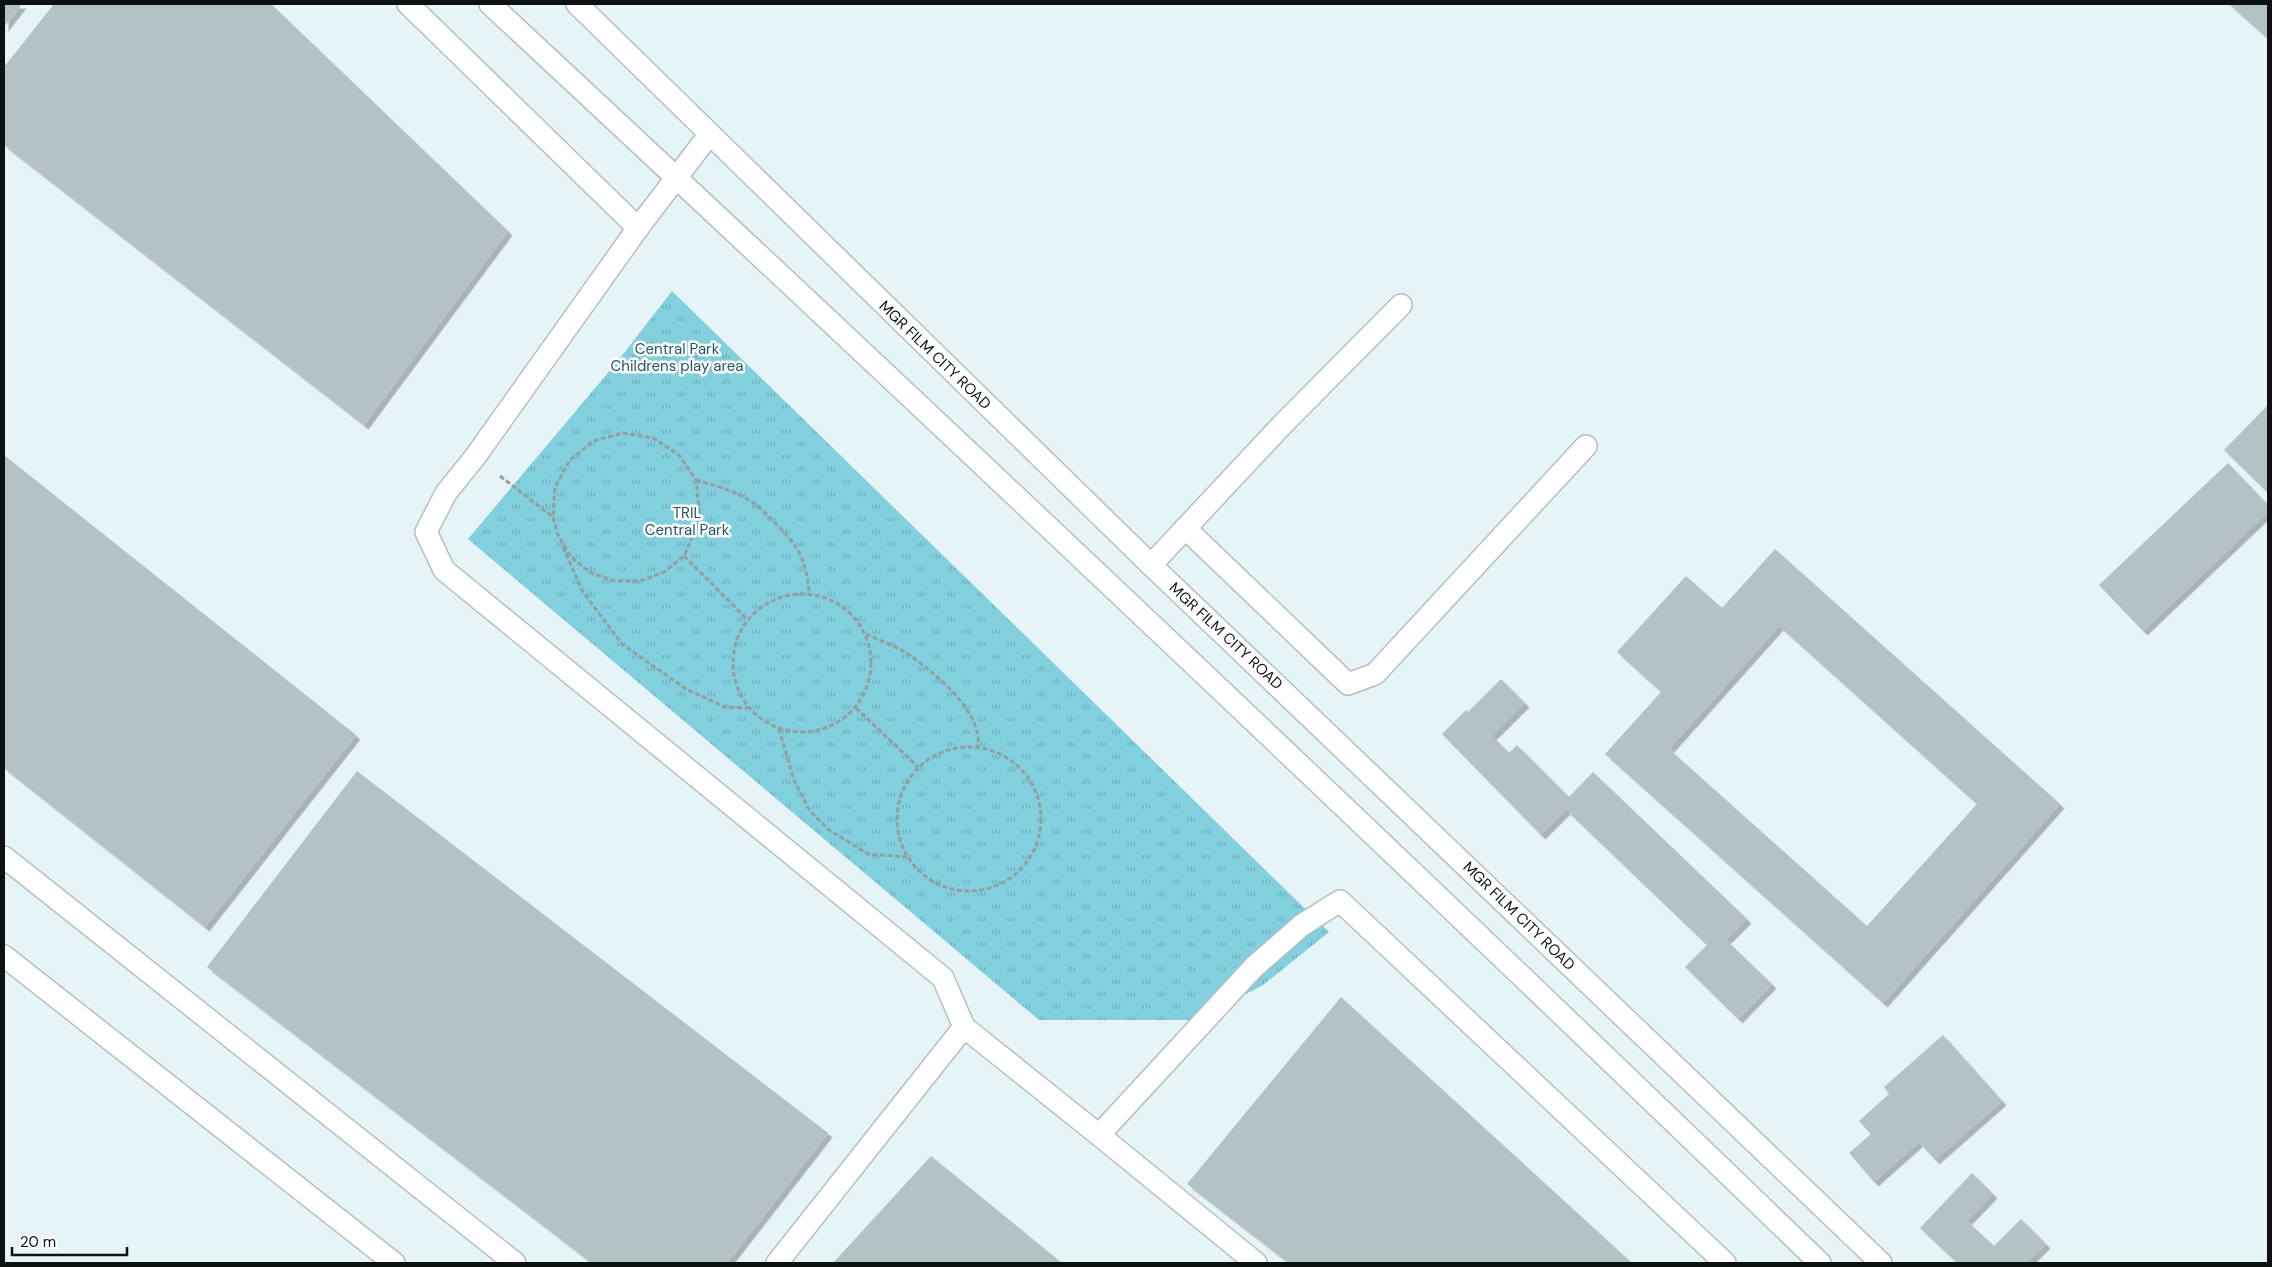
<svg xmlns="http://www.w3.org/2000/svg" width="2272" height="1267" viewBox="0 0 2272 1267" font-family="'DM Sans',sans-serif">
  <defs>
    <pattern id="park-tufts" width="24" height="20" patternUnits="userSpaceOnUse" patternTransform="scale(1.25)"><rect width="24" height="20" fill="#82cfdd"/><path d="M3 7l-1-3M5 7V3M7 7l1-3M15 17l-1-3M17 17v-4M19 17l1-3" fill="none" stroke="#6fb1bd"/></pattern>
    <filter id="shadow"><feDropShadow dx="4.5" dy="4.5" stdDeviation="0" flood-color="#0004"/></filter>
  </defs>
  <rect width="100%" height="100%" fill="#e6f4f7"/>
  <!-- park -->
  <polygon fill="url(#park-tufts)" points="672,291 1329,932 1263,985 1196,1020 1039,1020 468,539 617,362"/>
  <!-- building -->
  <g fill="#b5c2c5" fill-rule="evenodd" filter="url(#shadow)">
    <polygon points="4,4 22,4 4,27"/>
    <polygon points="54,4 271,4 508,231 364,425 4,145 4,67"/>
    <polygon points="2229,4 2268,4 2268,39"/>
    <polygon points="2268,405 2268,493 2224,450"/>
    <polygon points="4,455 356,735 205,927 4,768"/>
    <polygon points="2228,463 2268,505 2268,512 2143,631 2099,585"/>
    <path d="M1775,549L2060,804L1883,1003L1605,754L1661,692L1617,652L1686,576L1722,608ZM1779,626L1977,804L1867,926L1669,749Z"/>
    <polygon points="1501,679 1525,703 1492,736 1509,753 1517,745 1569,797 1593,772 1747,919 1726,940 1772,984 1738,1019 1685,967 1707,945 1566,810 1541,835 1442,734 1466,710 1468,712"/>
    <polygon points="357,771 828,1133 727,1263 592,1263 207,967"/>
    <polygon points="1341,997 1632,1263 1289,1263 1187,1184"/>
    <polygon points="1943,1035 2002,1101 1935,1160 1919,1142 1874,1182 1849,1153 1871,1134 1859,1121 1889,1094 1884,1087"/>
    <polygon points="931,1156 1062,1263 833,1263"/>
    <polygon points="1972,1173 1993,1194 1967,1221 1994,1246 2021,1219 2046,1244 2027,1263 1957,1263 1920,1228"/>
  </g>
  <g fill="none" stroke-linecap="round" stroke-linejoin="round">
    <!-- service casing -->
    <g stroke="#b3c0c3" stroke-width="24">
      <g id="service">
        <polyline points="408,4 638,228"/>
        <path d="M490,4C937,420 1381,839 1820,1263"/>
        <polyline points="577,4 1151,565 1881,1263"/>
        <polyline points="709,135 638,228 475,457 446,493 426,532 444,570 943,978 964,1027 1099,1135 1254,967 1302,925 1340,901 1725,1263"/>
        <polyline points="1185,528 1348,684 1375,674 1586,446"/>
        <polyline points="1151,565 1282,425 1401,305"/>
        <polyline points="4,857 515,1263"/>
        <polyline points="4,956 394,1263"/>
        <polyline points="1099,1135 1256,1263"/>
        <polyline points="777,1263 964,1027"/>
      </g>
    </g>
    <!-- path -->
    <g stroke="#939ea0" stroke-width="3" stroke-dasharray="5 2.5" stroke-linecap="butt">
      <polyline points="500,476 553,517 558,535 571,557 591,573 615,581 640,581 664,572 684,556 700,520 696,480 679,455 653,438 623,433 593,441 570,460 555,487 553,517"/>
      <path d="M696,480C713,485 732,490 747,499C757,504 766,514 774,522C797,544 807,560 809,593"/>
      <polyline points="563,547 583,592 622,644 686,689 725,707 748,708"/>
      <polyline points="684,556 747,619"/>
      <circle cx="802" cy="663" r="69"/>
      <path d="M866,634C881,641 898,647 911,656C937,675 982,712 978,746"/>
      <polyline points="856,708 918,767"/>
      <polyline points="779,729 794,780 810,811 829,830 868,854 907,857"/>
      <circle cx="969" cy="819" r="72"/>
    </g>
    <!-- service -->
    <use href="#service" stroke="#fff" stroke-width="21"/>
  </g>
  <g text-anchor="middle" dominant-baseline="central" stroke-width="5" stroke-linejoin="round" paint-order="stroke">
    <!-- park labels -->
    <g font-size="15" fill="#235760" stroke="#fff">
      <text x="677" y="349">Central Park<tspan x="677" dy="17">Childrens play area</tspan></text>
      <text x="687" y="513">TRIL<tspan x="687" dy="17">Central Park</tspan></text>
    </g>
    <!-- street labels -->
    <g font-size="15" fill="#0d1112" stroke="#fff">
      <text transform="translate(935 355) rotate(44)">MGR FILM CITY ROAD</text>
      <text transform="translate(1226 636) rotate(43)">MGR FILM CITY ROAD</text>
      <text transform="translate(1519 916) rotate(44)">MGR FILM CITY ROAD</text>
    </g>
  </g>
  <!-- border -->
  <rect width="2272" height="1267" fill="none" stroke="#0d1112" stroke-width="10"/>
  <!-- scale -->
  <path d="M12 1247v8h115v-8" fill="none" stroke="#0d1112" stroke-width="2.5"/>
  <text x="20" y="1247" font-size="15" fill="#0d1112" stroke="#ffffff" stroke-width="4" paint-order="stroke">20 m</text>
</svg>
